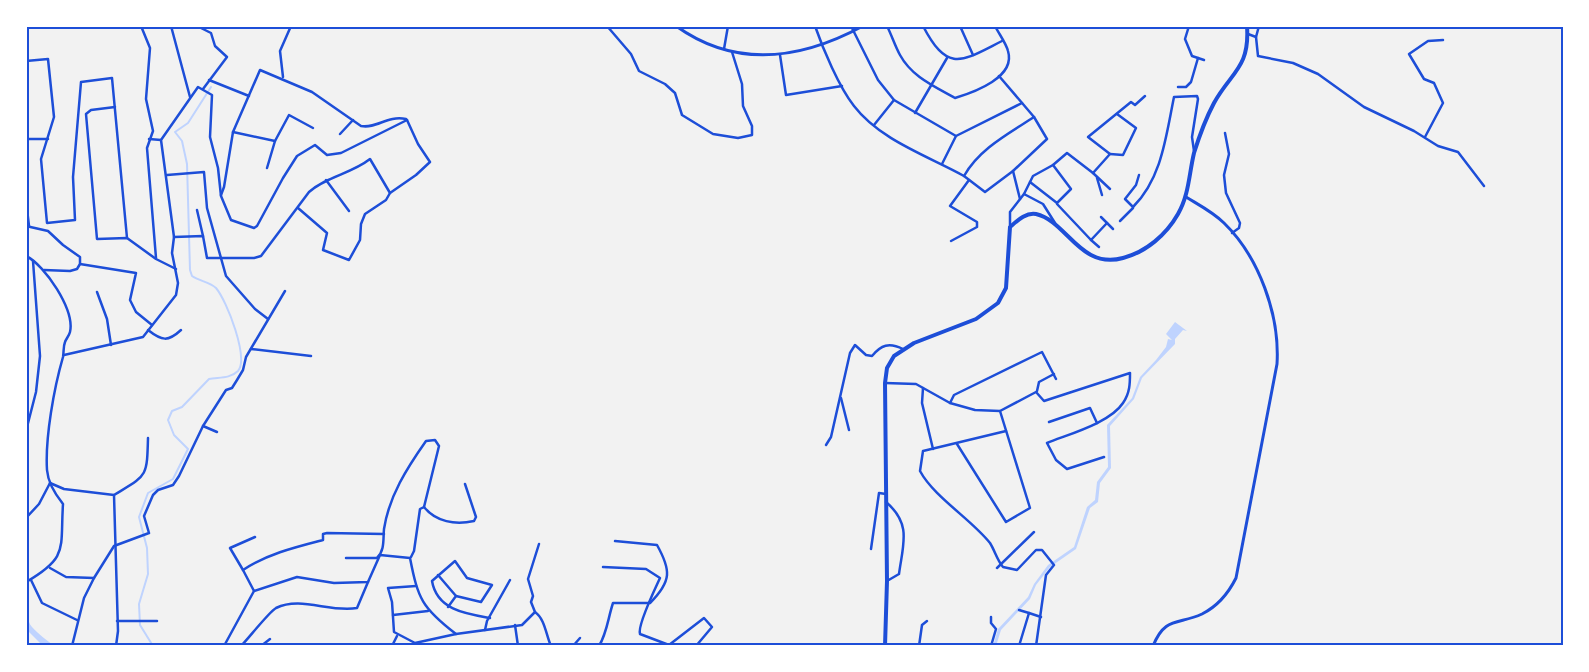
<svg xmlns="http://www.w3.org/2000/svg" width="1589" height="672" viewBox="0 0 1589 672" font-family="'Sofia Sans Condensed',sans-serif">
  <rect width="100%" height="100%" fill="#f2f2f2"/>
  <!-- water -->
  <g fill="#bfd3fe">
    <polygon points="1175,322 1187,331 1183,330 1175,339 1175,344 1142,378 1134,399 1110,426 1111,468 1100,483 1098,502 1090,508 1076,549 1050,567 1036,585 1030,599 1001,630 996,646 993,646 998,629 1028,597 1034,584 1048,565 1074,547 1087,507 1095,500 1097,482 1108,467 1107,425 1132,398 1140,377 1156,360 1166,347 1168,339 1172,340 1166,334"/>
    <path d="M26,579C33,593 22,615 32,627C38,634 47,640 54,646H43L26,629Z"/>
  </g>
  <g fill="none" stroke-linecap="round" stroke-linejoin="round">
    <!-- stream -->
    <path stroke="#bfd3fe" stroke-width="2" d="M153,646L140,625L139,604L148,574L147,548L139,517L148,493L173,479L188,449L174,435L168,420L172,411L182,407L209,379C218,377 230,379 238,371C249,358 227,301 216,288C210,282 199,281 192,276L190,270L187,164L182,141L175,132L188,123L211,87"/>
    <!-- minor -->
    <g stroke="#1d4ed8" stroke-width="2.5">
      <polyline points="141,26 150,48 146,99 153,131 147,148 156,258"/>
      <polyline points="171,26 190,97"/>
      <polyline points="197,26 211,33 215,46 227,57 203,89"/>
      <polyline points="607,26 631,54 639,71 665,84 675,93 682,115 713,134 738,138 752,135 752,126 743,106 742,84 732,52"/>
      <path d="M815,26C823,49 839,87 854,106C880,140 928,156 964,176C979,149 1008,134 1034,117L999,76"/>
      <polyline points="851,26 878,80 894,100 956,136 1022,103"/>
      <path d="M887,26C892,36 895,46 900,55C912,77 934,86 955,98C975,92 1016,77 1008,51C1006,43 999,34 995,26"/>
      <path d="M923,26C948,74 962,61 1002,41"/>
      <polyline points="960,26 973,55"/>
      <polyline points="1189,26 1185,39 1192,56 1204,60"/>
      <polyline points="1248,34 1256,37 1258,56 1293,63 1318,74 1364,107 1414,131 1438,146 1458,152 1484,186"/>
      <polyline points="1256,37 1259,26"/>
      <polyline points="724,49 728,26"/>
      <polyline points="780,55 786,95 842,86"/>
      <polyline points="26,61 48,59 54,117 41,159 47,223 75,220 73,177 81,82 112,78 127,238"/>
      <polyline points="283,77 280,51 291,26"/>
      <polyline points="209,80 249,96"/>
      <polyline points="1178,87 1186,87 1191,82 1198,58"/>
      <polyline points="115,107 91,110 86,114 97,239 127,238 156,259 176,269"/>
      <polyline points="915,113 947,58"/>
      <polyline points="874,125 894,100"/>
      <polyline points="233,132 275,141"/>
      <polyline points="1225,133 1229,154 1224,175 1226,193 1240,223 1239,228 1232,233"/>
      <polyline points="340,134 353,120"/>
      <polyline points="1425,137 1443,103 1434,83 1424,79 1409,54 1428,41 1443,40"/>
      <polyline points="26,139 48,139"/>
      <polyline points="149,139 161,140"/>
      <polyline points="1110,154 1123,155 1136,128 1117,114"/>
      <polyline points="942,164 956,136"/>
      <polyline points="267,168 275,141 289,115 313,128"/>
      <polyline points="1013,171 1020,199"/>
      <polyline points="1093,173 1110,189"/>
      <polyline points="167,175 204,172 207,208 226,276 255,309 268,319"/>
      <path d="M1139,175L1136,185L1125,199L1133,207C1162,178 1166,136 1174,97L1197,96L1198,99L1192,137L1194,151"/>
      <polyline points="964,176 985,192 1013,171 1047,139 1034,117"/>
      <polyline points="1097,178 1102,195"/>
      <polyline points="326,180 349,211"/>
      <polyline points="1030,182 1033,176 1053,165"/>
      <polyline points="1024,194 1030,182 1057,203 1071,189 1053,165 1067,153 1093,173 1110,154 1088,137 1131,102 1135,105 1145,96"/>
      <path d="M221,195L224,187L233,132L260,70L312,92L361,126C377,129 387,115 406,119"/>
      <polyline points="26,201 29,226"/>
      <polyline points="1057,204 1091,240 1107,223"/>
      <polyline points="298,208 327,233 323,250 349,260 360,240 361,224 365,214 386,200 390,193"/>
      <polyline points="197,210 203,236"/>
      <polyline points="1101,217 1113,229"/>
      <polyline points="1120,221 1133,208"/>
      <polyline points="1010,225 1010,212 1024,194 1043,204 1055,223"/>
      <polyline points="26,226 48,231 63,245 80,257 80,264 77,269 70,271 44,270"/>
      <path d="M174,237L203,236L207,258H254L261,256L309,192C327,176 351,174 370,159L390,193L416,175L430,162L418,144L407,120"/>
      <polyline points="1091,240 1099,247"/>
      <polyline points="951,241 977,227 977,222 950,206 969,180"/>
      <path d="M26,256C45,265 75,310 70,332C69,336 66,339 65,342C63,347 64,352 63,357C54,388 45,438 47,470C48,483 55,494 63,504C60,549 69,557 26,582"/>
      <polyline points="80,264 136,273 130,300 136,312 152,325"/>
      <polyline points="97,292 107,319 111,345"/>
      <path d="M148,330C162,341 168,342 181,330"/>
      <polyline points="251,349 311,356"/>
      <polyline points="64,355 143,337 176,295 178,283 172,253 174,237 161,140 198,87 212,95 210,137 218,168 221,196 231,220 254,228 257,226 283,178 297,156 315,145 327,155 341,153 407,120"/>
      <polyline points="885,383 916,384 950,403 975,410 1000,411 1030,508 1006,522 957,444"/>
      <polyline points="923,388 922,403 933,449"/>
      <polyline points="1037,391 1039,382 1054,374"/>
      <polyline points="841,398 849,430"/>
      <polyline points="950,403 954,395 1042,352 1056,379"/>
      <path d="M1000,411L1036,392L1044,401L1130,373C1130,383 1130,393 1123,403C1110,423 1069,434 1047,443L1056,460L1067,469L1104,457"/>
      <polyline points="1049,422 1090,408 1097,423"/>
      <polyline points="203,426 217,432"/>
      <polyline points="27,427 36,392 40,356 33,261"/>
      <path d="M1006,431L923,451L920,471C934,497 971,519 990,543C995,551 997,560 1003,567L1017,570L1036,550H1042L1054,565L1046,575L1036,646"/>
      <path d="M826,445L831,437L850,353L855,345L866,355L872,356C881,345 889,342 903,349"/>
      <polyline points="50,483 64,489 114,495 118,631 116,646"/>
      <path d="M114,495C147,475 147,478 148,438"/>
      <path d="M886,502C912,524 903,544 899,574L887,581"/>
      <path d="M424,507C436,522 455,525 474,521L476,517L465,484"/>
      <polyline points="26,518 39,504 50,483"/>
      <polyline points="871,549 879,493 886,494"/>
      <path d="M346,558H377C385,550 383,539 384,529C389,496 407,468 426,441L435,440L439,446L424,507L420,509L414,551L411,557"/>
      <path d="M603,567L646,569L660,578C655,589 637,626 640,634L669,645L704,618L712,627L696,646"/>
      <polyline points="50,568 66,577 94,578"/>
      <polyline points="997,568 1034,532"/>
      <polyline points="243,570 230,548 255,537"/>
      <polyline points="438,575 456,596 448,607"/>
      <polyline points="31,580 42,603 77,620"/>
      <polyline points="416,586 388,588 392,602 394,632 415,643 456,634 522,625 535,612 531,602 533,596 528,579 539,544"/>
      <path d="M254,591L243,570C267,554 296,547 323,540V534L327,533L384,534"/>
      <path d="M456,596L481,602L492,585L467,578L455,561L432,581C437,610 466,614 490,618"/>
      <polyline points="1019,610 1029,613"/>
      <path d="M535,612C545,619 546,635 551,646"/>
      <polyline points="393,615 428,611"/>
      <polyline points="991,617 991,623 996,629 991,646"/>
      <polyline points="117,621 157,621"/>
      <polyline points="515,625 518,646"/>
      <polyline points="485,630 487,621 510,580"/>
      <polyline points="72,646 84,598 94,578 114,546 149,533 144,516 153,495 158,490 173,485 179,476 203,426 226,390 232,388 237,380 243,370 246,357 285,291"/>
      <path d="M224,646L254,591L297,577L334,583L368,582L380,555L410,558C418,599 422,608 456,634"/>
      <path d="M241,646C248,639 269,612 276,608C301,596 330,613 357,608L368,582"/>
      <polyline points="261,646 270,639"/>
      <polyline points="392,646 397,636"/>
      <polyline points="573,646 580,638"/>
      <path d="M599,646C607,633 608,618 613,603H650C672,581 671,570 657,545L615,541"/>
      <polyline points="919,646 922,625 927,621"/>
      <polyline points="1019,646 1029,613 1041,617"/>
    </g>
    <!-- tertiary -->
    <g stroke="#1d4ed8" stroke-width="3">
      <path d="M676,26C736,69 802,59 863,26"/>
      <path d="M1153,646C1165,616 1178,625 1202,614C1218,606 1228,594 1236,578L1277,364C1280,315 1259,257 1224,223C1213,212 1199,205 1186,197"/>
    </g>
    <!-- secondary -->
    <path stroke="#1d4ed8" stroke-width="4" d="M885,646L887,581L885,383L887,368L894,356L914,343L976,319L998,303L1006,288L1010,227C1017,221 1026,212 1036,214C1067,221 1080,270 1123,258C1146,252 1166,235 1178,214C1189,195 1189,174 1194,153C1199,137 1206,118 1214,103C1231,72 1250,68 1247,26"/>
  </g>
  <!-- border -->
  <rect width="1589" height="672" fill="none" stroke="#ffffff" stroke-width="55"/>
  <rect x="28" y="28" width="1534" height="616" fill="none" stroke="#1d4ed8" stroke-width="2"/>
</svg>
